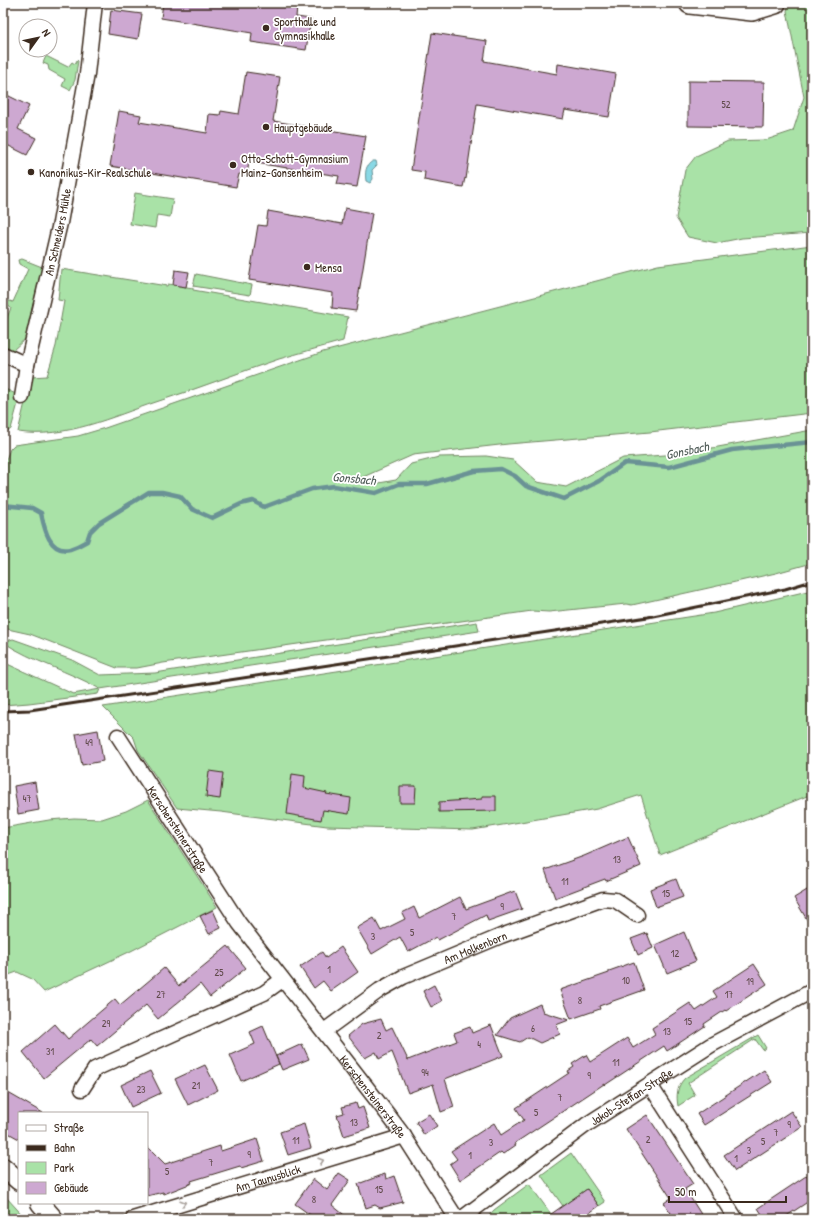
<svg xmlns="http://www.w3.org/2000/svg" width="815" height="1222" viewBox="0 0 815 1222" font-family="'Patrick Hand',sans-serif">
  <rect width="100%" height="100%" fill="#fff"/>
  <filter id="ink" filterUnits="userSpaceOnUse"><feTurbulence type="fractalNoise" baseFrequency=".025" numOctaves="2"/><feDisplacementMap in="SourceGraphic" scale="8" xChannelSelector="R" yChannelSelector="G"/><feConvolveMatrix kernelMatrix="1 2 1 2 8 2 1 2 1" color-interpolation-filters="sRGB"/></filter>
  <g filter="url(#ink)">
    <!-- green -->
    <g fill="#a9e2a7" stroke="#728662">
      <polygon points="792,3 812,3 812,233 742,238 717,243 688,237 676,218 685,170 696,156 728,141 766,140 793,131 804,97 787,11 788,7"/>
      <polygon points="46,56 68,67 72,62 75,64 77,60 78,61 75,80 70,90 62,86 65,79 49,70 48,65 43,63"/>
      <polygon points="135,193 173,199 170,217 157,215 155,228 130,224"/>
      <polygon points="812,245 812,413 650,432 508,444 413,455 354,481 379,483 396,480 411,464 439,457 486,456 513,460 537,482 566,487 623,458 679,454 812,430 812,563 776,573 632,605 626,604 549,612 532,611 163,663 137,668 117,668 30,634 3,628 3,474 5,468 4,465 10,449 14,445 78,436 105,428 323,352 658,265"/>
      <polygon points="22,259 42,267 25,339 12,351 3,346 3,327 11,308 3,302 3,299 13,302 28,269 19,264 18,260"/>
      <path d="M61,269L167,286L168,284L193,288V290L348,317L343,341C321,347 300,353 279,359C237,373 197,389 156,402C111,417 66,439 18,432L31,377L47,376L56,346L64,301L58,300Z"/>
      <polygon points="196,274 252,285 250,295 193,286"/>
      <polygon points="3,388 20,396 11,429 8,431 3,430"/>
      <polygon points="812,590 812,794 660,855 641,795 597,809 473,830 327,826 221,812 177,808 138,750 134,738 103,707 714,613"/>
      <path d="M477,622L479,631L100,689L98,694L29,703L3,705V662L73,694L100,689C69,671 33,662 3,642L13,639L72,660L100,675L155,673Z"/>
      <polygon points="148,800 217,907 129,952 44,992 32,979 17,972 3,977 3,828 49,820 74,818 102,819 126,811"/>
      <path d="M758,1035L766,1048L763,1050L755,1039L688,1083L695,1095L678,1106C676,1095 677,1086 685,1078Z"/>
      <polygon points="571,1153 605,1202 599,1206 587,1189 563,1206 541,1175"/>
      <polygon points="529,1184 551,1214 544,1219 486,1219 494,1210"/>
      <polygon points="3,1195 6,1197 26,1219 3,1219"/>
    </g>
    <!-- water -->
    <path fill="#89d8e5" stroke="#6a9295" d="M373,161H376L377,165L372,170L373,179L370,183L366,181C365,173 365,165 373,161Z"/>
    <g fill="none" stroke-linecap="round" stroke-linejoin="round">
      <!-- stream -->
      <path stroke="#6a9295" stroke-width="4.5" d="M3,505L32,508L41,513C44,527 49,554 70,549C76,547 82,544 87,541L90,532L99,523L149,492H162L180,496L192,509L212,518L241,504L253,501L264,507L312,489L334,486L376,493L399,484H427L474,471L501,469L515,476L526,486L564,499L599,481L625,463L669,467L732,450L812,442"/>
    </g>
    <!-- building -->
    <g fill="#cda8d1" stroke="#3b2a1e">
      <polygon points="163,3 277,3 297,6 296,17 311,19 306,50 251,42 252,33 161,18"/>
      <polygon points="111,10 142,14 138,39 108,34"/>
      <polygon points="432,33 487,41 484,61 557,74 558,64 616,74 609,117 565,110 563,119 477,104 466,179 465,178 463,187 424,180 425,172 411,170"/>
      <polygon points="246,72 280,77 273,121 366,136 357,187 337,184 339,176 249,162 247,175 239,174 236,187 110,166 119,111 141,115 139,122 207,133 209,114 220,115 221,111 239,114"/>
      <polygon points="688,81 764,82 763,127 688,126"/>
      <polygon points="3,93 29,106 18,129 36,138 27,155 3,143"/>
      <polygon points="345,208 372,213 356,311 332,308 333,293 249,280 258,225 266,226 268,211 342,224"/>
      <polygon points="175,270 189,272 186,287 173,285"/>
      <polygon points="98,730 103,761 82,765 76,734"/>
      <polygon points="209,771 223,773 220,799 206,797"/>
      <polygon points="292,774 305,776 304,788 327,793 326,794 351,798 349,814 323,810 321,820 287,814"/>
      <polygon points="35,782 39,810 18,814 14,786"/>
      <polygon points="400,786 416,786 415,803 400,803"/>
      <polygon points="482,796 496,796 496,811 439,812 439,802 482,799"/>
      <polygon points="628,837 641,866 606,881 605,879 555,898 545,870 584,856"/>
      <polygon points="676,879 683,897 656,907 650,889"/>
      <polygon points="812,887 812,928 794,898"/>
      <polygon points="515,891 522,909 488,921 486,915 438,940 436,937 408,952 400,937 372,954 357,928 374,918 381,931 405,919 402,913 414,907 419,918 460,897 466,909"/>
      <polygon points="213,910 221,928 209,934 200,916"/>
      <polygon points="684,932 696,961 667,973 655,945"/>
      <polygon points="647,933 653,948 638,955 631,939"/>
      <polygon points="228,946 246,968 210,997 200,984 158,1019 146,1005 97,1046 91,1039 44,1078 23,1052 55,1024 68,1039 115,999 120,1005 164,968 179,986"/>
      <polygon points="341,947 358,972 331,991 323,981 314,988 300,967 322,952 326,958"/>
      <polygon points="634,962 644,990 599,1006 600,1009 571,1019 560,990 609,973 609,971"/>
      <polygon points="754,964 767,984 726,1011 725,1010 704,1024 705,1026 667,1051 664,1046 605,1085 604,1084 515,1143 516,1145 503,1154 501,1152 460,1180 450,1164 457,1159 451,1151 494,1123 501,1135 524,1120 516,1108 569,1073 568,1071 574,1067 572,1064 586,1055 590,1062 627,1038 633,1048 655,1034 652,1028 690,1003 696,1011 717,997 713,991"/>
      <polygon points="434,985 442,1001 431,1007 423,991"/>
      <polygon points="540,1004 543,1012 569,1020 556,1025 560,1034 540,1043 528,1037 520,1042 497,1035 510,1018"/>
      <polygon points="381,1019 386,1030 392,1027 408,1060 457,1041 454,1033 470,1027 472,1033 491,1025 503,1056 445,1079 454,1107 441,1112 433,1084 408,1093 392,1052 379,1059 376,1052 365,1058 348,1036 362,1024"/>
      <polygon points="263,1026 279,1064 241,1081 230,1055 255,1044 250,1032"/>
      <polygon points="302,1044 309,1059 282,1070 276,1056"/>
      <polygon points="205,1065 218,1090 188,1105 175,1079"/>
      <polygon points="764,1070 772,1082 704,1125 697,1114"/>
      <polygon points="150,1071 161,1093 131,1107 121,1085"/>
      <polygon points="3,1090 43,1113 19,1113 19,1139 3,1130"/>
      <polygon points="356,1103 358,1109 363,1107 370,1128 344,1136 337,1115 344,1113 342,1107"/>
      <polygon points="791,1111 802,1127 735,1171 724,1155"/>
      <polygon points="429,1114 437,1126 424,1135 416,1122"/>
      <polygon points="647,1115 693,1184 685,1189 704,1219 675,1219 664,1203 671,1198 626,1129"/>
      <polygon points="304,1124 311,1148 288,1155 280,1132"/>
      <polygon points="257,1139 264,1161 241,1168 240,1166 191,1181 192,1183 164,1194 163,1192 147,1196 147,1146 165,1164 220,1146 221,1151"/>
      <polygon points="812,1172 812,1199 782,1219 765,1219 758,1208"/>
      <polygon points="339,1173 350,1180 332,1205 349,1219 316,1219 295,1204 313,1179 327,1190"/>
      <polygon points="385,1174 386,1179 394,1176 403,1202 380,1208 375,1205 366,1208 358,1184"/>
      <polygon points="587,1189 599,1206 581,1219 544,1219"/>
    </g>
    <g fill="none" stroke-linecap="round" stroke-linejoin="round">
      <!-- minor casing -->
      <g stroke="#3b2a1e" stroke-width="17">
        <g id="minor">
          <polyline points="3,354 27,365"/>
          <path id="s1" d="M22,397L27,365L60,223L87,74L95,3"/>
          <path id="s2" d="M118,736L239,923L389,1116L404,1136L457,1219"/>
          <path id="s3" d="M324,1031L380,990L403,977L501,936L603,899L615,900L637,915"/>
          <polyline points="650,1085 736,1219"/>
          <polyline points="82,1089 95,1069 264,993 282,980"/>
          <path id="s4" d="M133,1219L404,1136"/>
          <path id="s5" d="M461,1219L586,1125L711,1045L812,991"/>
        </g>
      </g>
      <!-- tertiary casing -->
      <g stroke="#3b2a1e" stroke-width="21">
        <g id="tertiary">
          <polyline points="3,1167 19,1181"/>
          <polyline points="40,1203 54,1219"/>
        </g>
      </g>
      <!-- secondary casing -->
      <g stroke="#3b2a1e" stroke-width="24">
        <polyline id="secondary" points="690,3 752,10 775,3"/>
      </g>
      <!-- minor -->
      <use href="#minor" stroke="#fff" stroke-width="14"/>
      <!-- tertiary -->
      <use href="#tertiary" stroke="#fff" stroke-width="18"/>
      <!-- secondary -->
      <use href="#secondary" stroke="#fff" stroke-width="21"/>
      <!-- rail -->
      <polyline stroke="#3b2a1e" stroke-width="3" points="3,711 30,710 648,617 785,589 812,581"/>
    </g>
    <!-- one-way arrows -->
    <defs><path id="oneway-chevron" d="M-2-3.5L2.5 0L-2 3.5" fill="none" stroke-width="1.6" stroke-linecap="round" stroke-linejoin="round"/></defs>
    <g stroke="#a79f9a">
      <use href="#oneway-chevron" transform="translate(321 1161) rotate(-17)"/>
      <use href="#oneway-chevron" transform="translate(183 1203) rotate(-17)"/>
    </g>
  </g>
  <!-- markers -->
  <g fill="#3b2a1e" stroke="#fff" stroke-width="1.5">
    <circle cx="266" cy="28" r="4"/>
    <circle cx="266" cy="127" r="4"/>
    <circle cx="233" cy="165" r="4"/>
    <circle cx="31" cy="172" r="4"/>
    <circle cx="307" cy="267" r="4"/>
  </g>
  <g text-anchor="middle" dominant-baseline="central" stroke-width="3.5" stroke-linejoin="round" paint-order="stroke">
    <!-- number labels -->
    <g font-size="10" fill="#604a4b">
      <text x="726" y="104">52</text>
      <text x="89" y="742">49</text>
      <text x="27" y="798">47</text>
      <text x="617" y="859">13</text>
      <text x="565" y="881">11</text>
      <text x="666" y="893">15</text>
      <text x="502" y="906">9</text>
      <text x="454" y="916">7</text>
      <text x="412" y="932">5</text>
      <text x="373" y="936">3</text>
      <text x="675" y="953">12</text>
      <text x="329" y="969">1</text>
      <text x="219" y="972">25</text>
      <text x="626" y="980">10</text>
      <text x="750" y="981">19</text>
      <text x="161" y="994">27</text>
      <text x="729" y="994">17</text>
      <text x="580" y="1000">8</text>
      <text x="688" y="1021">15</text>
      <text x="106" y="1023">29</text>
      <text x="533" y="1028">6</text>
      <text x="667" y="1031">13</text>
      <text x="379" y="1035">2</text>
      <text x="479" y="1044">4</text>
      <text x="50" y="1051">31</text>
      <text x="616" y="1062">11</text>
      <text x="425" y="1072">94</text>
      <text x="589" y="1075">9</text>
      <text x="196" y="1085">21</text>
      <text x="141" y="1089">23</text>
      <text x="560" y="1097">7</text>
      <text x="536" y="1112">5</text>
      <text x="354" y="1122">13</text>
      <text x="789" y="1124">9</text>
      <text x="776" y="1132">7</text>
      <text x="648" y="1139">2</text>
      <text x="296" y="1140">11</text>
      <text x="763" y="1141">5</text>
      <text x="491" y="1142">3</text>
      <text x="749" y="1150">3</text>
      <text x="249" y="1154">9</text>
      <text x="470" y="1155">1</text>
      <text x="736" y="1158">1</text>
      <text x="211" y="1162">7</text>
      <text x="167" y="1171">5</text>
      <text x="379" y="1189">15</text>
      <text x="314" y="1199">8</text>
    </g>
    <!-- poi labels -->
    <g font-size="12" fill="#3b2a1e" stroke="#fff" text-anchor="start">
      <text x="274" y="21">Sporthalle und<tspan x="274" dy="14">Gymnasikhalle</tspan></text>
      <text x="274" y="127">Hauptgebäude</text>
      <text x="241" y="158">Otto-Schott-Gymnasium<tspan x="241" dy="14">Mainz-Gonsenheim</tspan></text>
      <text x="39" y="172">Kanonikus-Kir-Realschule</text>
      <text x="315" y="267">Mensa</text>
    </g>
    <!-- street labels -->
    <g font-size="12" fill="#3b2a1e" stroke="#fff">
      <text stroke="none"><textPath href="#s1" startOffset="169">An Schneiders Mühle</textPath></text>
      <text stroke="none"><textPath href="#s2" startOffset="111">Kerschensteinerstraße</textPath></text>
      <text stroke="none"><textPath href="#s3" startOffset="174">Am Molkenborn</textPath></text>
      <text stroke="none"><textPath href="#s2" startOffset="442">Kerschensteinerstraße</textPath></text>
      <text stroke="none"><textPath href="#s5" startOffset="210">Jakob-Steffan-Straße</textPath></text>
      <text stroke="none"><textPath href="#s4" startOffset="141">Am Taunusblick</textPath></text>
    </g>
    <!-- water labels -->
    <g font-size="13" font-style="italic" fill="#525e5a" stroke="#fff">
      <text transform="translate(687 450) rotate(-12)">Gonsbach</text>
      <text transform="translate(354 478) rotate(5)">Gonsbach</text>
    </g>
  </g>
  <!-- margin -->
  <rect width="815" height="1222" fill="none" stroke="#fff" stroke-width="16"/>
  <rect x="8" y="8" width="799" height="1206" fill="none" stroke="#3b2a1e" stroke-width="1.5" filter="url(#ink)"/>
  <!-- legend -->
  <rect x="18" y="1112" width="130" height="92" fill="#ffffff" stroke="#b1aaa5"/>
  <rect x="26" y="1125" width="20" height="6" fill="#ffffff" stroke="#b1aaa5"/>
  <text x="54" y="1132" font-size="12" fill="#3b2a1e">Straße</text>
  <rect x="26" y="1145" width="20" height="6" fill="#3b2a1e" stroke="#b1aaa5"/>
  <text x="54" y="1152" font-size="12" fill="#3b2a1e">Bahn</text>
  <rect x="26" y="1162" width="20" height="12" fill="#a9e2a7" stroke="#b1aaa5"/>
  <text x="54" y="1172" font-size="12" fill="#3b2a1e">Park</text>
  <rect x="26" y="1182" width="20" height="12" fill="#cda8d1" stroke="#b1aaa5"/>
  <text x="54" y="1192" font-size="12" fill="#3b2a1e">Gebäude</text>
  <!-- north arrow -->
  <g transform="translate(38 38) rotate(57)"><circle r="19" fill="#ffffff" stroke="#b1aaa5"/>
  <path d="M0-3L7 15L0 10L-7 15Z" fill="#3b2a1e"/>
  <text y="-6" font-size="11" font-weight="bold" text-anchor="middle" fill="#3b2a1e">N</text>
  </g>
  <!-- scale -->
  <path d="M669 1196v6h117v-6" fill="none" stroke="#3b2a1e" stroke-width="2"/>
  <text x="675" y="1196" font-size="12" fill="#3b2a1e" stroke="#ffffff" stroke-width="3" paint-order="stroke">50 m</text>
</svg>
